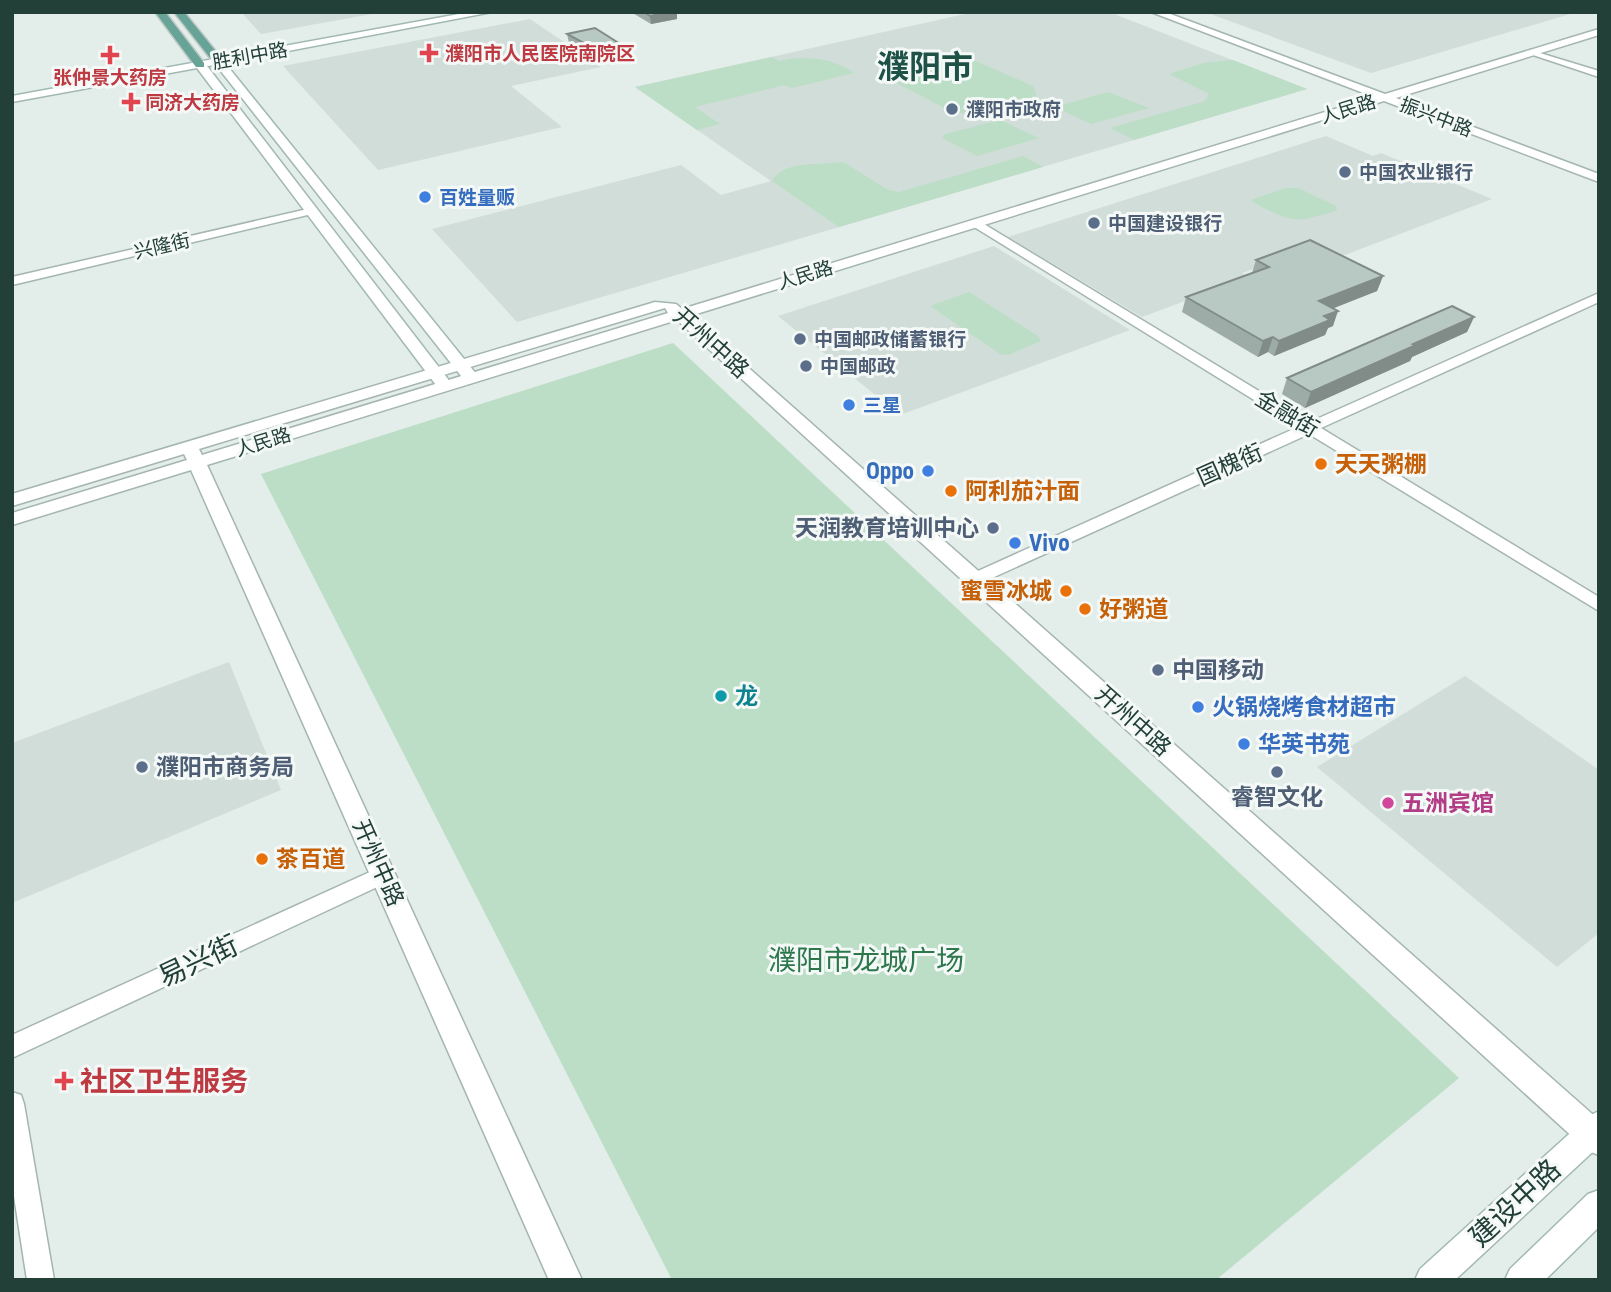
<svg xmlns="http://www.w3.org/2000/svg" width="1611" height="1292" viewBox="0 0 1611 1292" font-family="'Roboto Condensed','Noto Sans SC',sans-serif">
  <rect width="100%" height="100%" fill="#e3ede9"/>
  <!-- built -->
  <g fill="#d1ddd8">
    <polygon points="241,12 383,12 261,34"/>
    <polygon points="974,12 1109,12 1307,89 517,322 432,229 681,165 721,195 771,181 635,87"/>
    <polygon points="1205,12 1577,12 1371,73"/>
    <polygon points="530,19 601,67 511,86 562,127 378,170 283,66"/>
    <polygon points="1326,136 1373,156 1381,153 1492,199 1329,261 1305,250 1242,273 1249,277 1142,317 1008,237"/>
    <polygon points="994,246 1130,330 900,415 778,316"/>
    <polygon points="229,662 281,790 12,903 12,743"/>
    <polygon points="1465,676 1599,770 1599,933 1557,967 1317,767"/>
  </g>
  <!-- green -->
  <g fill="#bcdec6">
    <polygon points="955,52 1033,86 1037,96 986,112 954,113 875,72"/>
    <path d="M772,57L779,61C804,55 833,58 854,73L792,88L785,85L695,107L720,124L697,130L635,87Z"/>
    <polygon points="1233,60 1307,89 1134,140 1110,128 1205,101 1209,94 1169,74 1203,63"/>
    <polygon points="1108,92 1149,108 1091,124 1055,107"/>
    <polygon points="1000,120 1039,138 977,156 942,138 945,134"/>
    <path d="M1023,156L1043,167L839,227L772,181C784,160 818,166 838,162L845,163L888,190L899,192Z"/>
    <path d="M1286,188H1298L1336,206L1337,210C1293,225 1293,222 1252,202L1253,199Z"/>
    <polygon points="969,292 1038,336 1041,341 1008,355 1000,354 930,306"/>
    <polygon points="673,343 1459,1078 1216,1280 672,1280 261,474"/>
  </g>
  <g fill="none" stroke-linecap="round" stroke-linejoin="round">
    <!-- minor casing -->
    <g stroke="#a5b5b0" stroke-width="3">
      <g id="minor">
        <polygon points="1530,50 1599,71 1599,77 1530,54"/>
        <polygon points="312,208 316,209 316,213 12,285 12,277"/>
        <polygon points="971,221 979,221 1310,422 1599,293 1599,302 1321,428 1599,597 1599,611 1309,434 981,583 969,583 967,579 969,575 1298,427 971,225"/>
        <polygon points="383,866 390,869 393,875 390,881 12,1058 12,1035"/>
        <polygon points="12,1092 21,1095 24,1104 54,1280 27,1280 12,1183"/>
      </g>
    </g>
    <!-- tertiary casing -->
    <g stroke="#a5b5b0" stroke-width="3">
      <path id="tertiary" d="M1151,12H1165L1385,94L1599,29V35L1396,98L1599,174V182L1384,101L690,316L1599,1120V1155L1588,1151L677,320L207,465L582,1280H549L191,470L12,525V513L187,460L184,454L12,506V494L655,302L676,304L682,309L1374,97ZM665,308L668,313L202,455L199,449Z"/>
    </g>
    <!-- secondary casing -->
    <g stroke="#a1b9b2" stroke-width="3">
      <g id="secondary">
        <polygon points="470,12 492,12 225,63 477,375 479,378 471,383 465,381 216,65 207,66 451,383 453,386 445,391 439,389 197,68 12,102 12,96"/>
        <polygon points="1599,1111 1599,1146 1455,1280 1415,1280 1420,1269 1589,1116"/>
        <polygon points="1599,1190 1599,1227 1545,1280 1505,1280 1510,1269 1588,1194"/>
      </g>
    </g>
    <!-- primary casing -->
    <g stroke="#c1c9c7" stroke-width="3">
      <g id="primary">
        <polygon points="155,12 165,12 204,63 204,67 196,67"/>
        <polygon points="174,12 184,12 222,59 222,63 214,63"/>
      </g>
    </g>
    <!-- minor -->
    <use href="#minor" fill="#fff" fill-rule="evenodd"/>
    <!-- tertiary -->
    <use href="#tertiary" fill="#fff" fill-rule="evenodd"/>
    <!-- secondary -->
    <use href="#secondary" fill="#fff" fill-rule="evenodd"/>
    <!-- primary -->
    <use href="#primary" fill="#67a396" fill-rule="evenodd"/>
  </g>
  <!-- wall -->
  <g fill="#9eaca7">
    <polygon points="631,12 677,12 677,19 651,24"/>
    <polygon points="567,34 626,56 601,62 569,43"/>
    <polygon points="1256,260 1383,276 1377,291 1333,308 1333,326 1328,328 1325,335 1274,356 1268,352 1258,357 1182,312 1186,297 1252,273"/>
    <polygon points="1474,317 1467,332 1412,357 1410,361 1305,408 1282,394 1287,378"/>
  </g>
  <!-- shaded-wall -->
  <g fill="#818c88">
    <polygon points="668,12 677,12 677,19 651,24 650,16"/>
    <polygon points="625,47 626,56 601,62 600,52"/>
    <polygon points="1383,276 1377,291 1314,316 1319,301"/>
    <polygon points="1338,311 1333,326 1328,328 1325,335 1274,356 1279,341 1324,316"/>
    <polygon points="1474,317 1467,332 1412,357 1410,361 1305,408 1311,392 1413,344"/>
    <polygon points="1273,337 1268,352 1258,357 1263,341"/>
  </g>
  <!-- building -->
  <g fill="#b8c8c2" stroke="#818c88" stroke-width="2">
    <polygon points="644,12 668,12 650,16"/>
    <polygon points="595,28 625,47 600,52 567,34"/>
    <polygon points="1310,240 1383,276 1319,301 1338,311 1324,316 1330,320 1279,341 1273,337 1263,341 1186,297 1269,267 1256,260"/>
    <polygon points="1452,306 1474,317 1413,344 1416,345 1311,392 1287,378"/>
  </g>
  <!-- markers -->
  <g fill="#e0444e" stroke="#f4f9f7" stroke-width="2.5">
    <path d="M425.5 42.5h7v7h7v7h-7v7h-7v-7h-7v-7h7z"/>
    <path d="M106.5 44.5h7v7h7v7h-7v7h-7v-7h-7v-7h7z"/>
    <path d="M127.5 91.5h7v7h7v7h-7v7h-7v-7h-7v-7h7z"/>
    <path d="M60.5 1070.5h7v7h7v7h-7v7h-7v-7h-7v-7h7z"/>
  </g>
  <g fill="#5c6f8a" stroke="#f4f9f7" stroke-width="2.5">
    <circle cx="952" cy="109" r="7"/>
    <circle cx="1345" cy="172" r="7"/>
    <circle cx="1094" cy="223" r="7"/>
    <circle cx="800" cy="339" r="7"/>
    <circle cx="806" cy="366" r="7"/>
    <circle cx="993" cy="528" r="7"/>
    <circle cx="1158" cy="670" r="7"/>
    <circle cx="142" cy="767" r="7"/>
    <circle cx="1277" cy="772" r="7"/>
  </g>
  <g fill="#3f7fe0" stroke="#f4f9f7" stroke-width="2.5">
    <circle cx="425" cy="197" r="7"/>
    <circle cx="849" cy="405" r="7"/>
    <circle cx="928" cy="471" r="7"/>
    <circle cx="1015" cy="543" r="7"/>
    <circle cx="1198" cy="707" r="7"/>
    <circle cx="1244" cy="744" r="7"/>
  </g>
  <g fill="#e8710a" stroke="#f4f9f7" stroke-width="2.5">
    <circle cx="1321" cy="464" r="7"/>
    <circle cx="951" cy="491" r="7"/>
    <circle cx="1066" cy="591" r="7"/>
    <circle cx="1085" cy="609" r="7"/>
    <circle cx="262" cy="859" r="7"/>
  </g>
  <circle fill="#0f9aa8" stroke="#f4f9f7" stroke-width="2.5" cx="721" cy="696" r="7"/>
  <circle fill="#d1479c" stroke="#f4f9f7" stroke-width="2.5" cx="1388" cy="803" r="7"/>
  <g text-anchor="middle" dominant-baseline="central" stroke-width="6" stroke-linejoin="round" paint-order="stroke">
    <!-- far-health labels -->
    <g font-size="19" font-weight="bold" fill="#be3a42" stroke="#f4f9f7" text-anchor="start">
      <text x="445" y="53">濮阳市人民医院南院区</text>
      <text x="110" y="77" text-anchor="middle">张仲景大药房</text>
      <text x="145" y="102">同济大药房</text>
    </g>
    <!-- far-street labels -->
    <g font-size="19" fill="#223f38" stroke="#f4f9f7">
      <text transform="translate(250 56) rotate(-10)">胜利中路</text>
      <text transform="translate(1348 109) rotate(-17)">人民路</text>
      <text transform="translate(1436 117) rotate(21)">振兴中路</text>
      <text transform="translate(162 246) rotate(-13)">兴隆街</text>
      <text transform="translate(805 275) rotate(-17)">人民路</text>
      <text transform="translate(263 442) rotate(-17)">人民路</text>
    </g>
    <!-- far-service labels -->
    <g font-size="19" font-weight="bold" fill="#4e5e75" stroke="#f4f9f7" text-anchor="start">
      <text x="966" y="109">濮阳市政府</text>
      <text x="1359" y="172">中国农业银行</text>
      <text x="1108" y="223">中国建设银行</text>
      <text x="814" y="339">中国邮政储蓄银行</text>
      <text x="820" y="366">中国邮政</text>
    </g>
    <!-- far-shop labels -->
    <g font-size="19" font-weight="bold" fill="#366cbe" stroke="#f4f9f7" text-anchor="start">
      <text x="439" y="197">百姓量贩</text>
      <text x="863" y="405">三星</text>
    </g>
    <!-- street labels -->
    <g font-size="23" fill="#223f38" stroke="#f4f9f7">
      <text transform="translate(711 343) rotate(42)">开州中路</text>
      <text transform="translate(1287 414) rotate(31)">金融街</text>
      <text transform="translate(1230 465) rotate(-24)">国槐街</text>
      <text transform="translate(1133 721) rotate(42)">开州中路</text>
      <text transform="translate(378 863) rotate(66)">开州中路</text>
    </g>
    <!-- food labels -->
    <g font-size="23" font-weight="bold" fill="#c56008" stroke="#f4f9f7" text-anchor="start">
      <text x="1335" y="464">天天粥棚</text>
      <text x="965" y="491">阿利茄汁面</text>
      <text x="1052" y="591" text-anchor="end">蜜雪冰城</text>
      <text x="1099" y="609">好粥道</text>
      <text x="276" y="859">茶百道</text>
    </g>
    <!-- shop labels -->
    <g font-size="23" font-weight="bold" fill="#366cbe" stroke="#f4f9f7" text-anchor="start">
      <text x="914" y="471" text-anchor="end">Oppo</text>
      <text x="1029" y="543">Vivo</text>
      <text x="1212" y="707">火锅烧烤食材超市</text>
      <text x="1258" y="744">华英书苑</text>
    </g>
    <!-- service labels -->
    <g font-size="23" font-weight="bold" fill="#4e5e75" stroke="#f4f9f7" text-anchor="start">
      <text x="979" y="528" text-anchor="end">天润教育培训中心</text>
      <text x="1172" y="670">中国移动</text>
      <text x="156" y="767">濮阳市商务局</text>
      <text x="1277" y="797" text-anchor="middle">睿智文化</text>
    </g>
    <!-- culture labels -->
    <g font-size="23" font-weight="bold" fill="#0d838f" stroke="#f4f9f7" text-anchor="start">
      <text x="735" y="696">龙</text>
    </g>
    <!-- hotel labels -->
    <g font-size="23" font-weight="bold" fill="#b23c85" stroke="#f4f9f7" text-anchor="start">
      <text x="1402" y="803">五洲宾馆</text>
    </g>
    <!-- near-park labels -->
    <g font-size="28" fill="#2c774c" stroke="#f4f9f7">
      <text x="866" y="960">濮阳市龙城广场</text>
    </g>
    <!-- near-street labels -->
    <g font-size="28" fill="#223f38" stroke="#f4f9f7">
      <text transform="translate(198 961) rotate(-25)">易兴街</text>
      <text transform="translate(1515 1203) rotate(-43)">建设中路</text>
    </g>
    <!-- near-health labels -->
    <g font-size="28" font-weight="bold" fill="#be3a42" stroke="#f4f9f7" text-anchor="start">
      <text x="80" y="1081">社区卫生服务</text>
    </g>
    <!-- far-town labels -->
    <g font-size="32" font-weight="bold" fill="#1e5247" stroke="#f4f9f7">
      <text x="925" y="67">濮阳市</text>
    </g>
  </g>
  <!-- border -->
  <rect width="1611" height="1292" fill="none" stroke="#223f38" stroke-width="28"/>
</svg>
